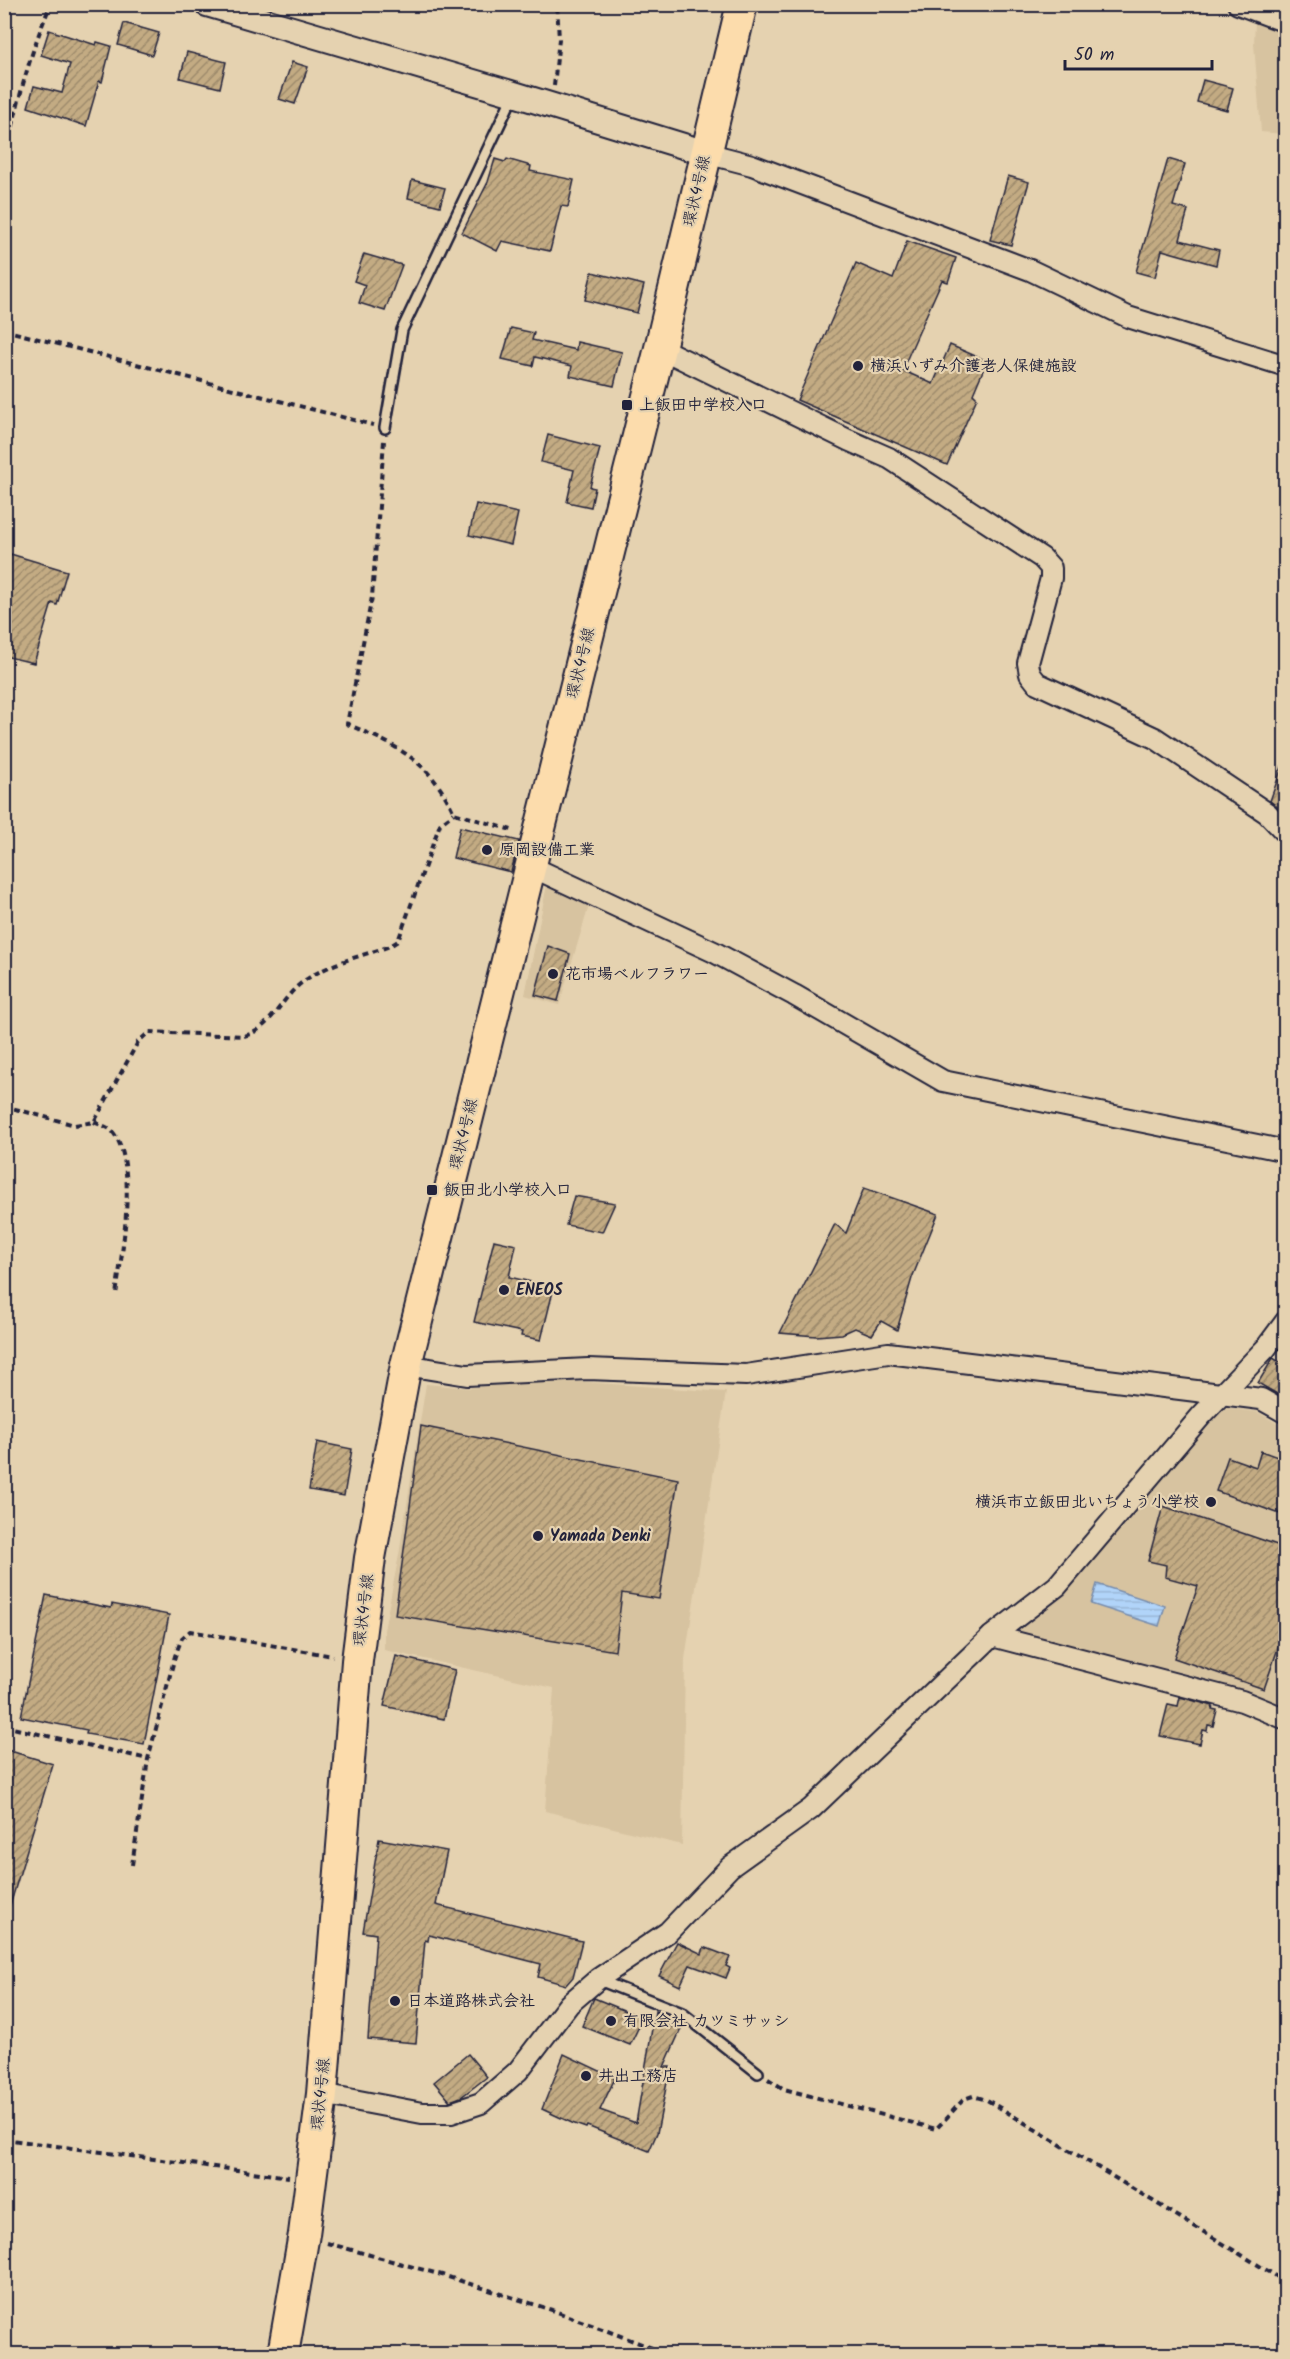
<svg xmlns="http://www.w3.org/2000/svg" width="1290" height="2359" viewBox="0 0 1290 2359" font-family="Kalam,'Klee One',sans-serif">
  <defs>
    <pattern id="water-rules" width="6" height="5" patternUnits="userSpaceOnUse" patternTransform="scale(1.5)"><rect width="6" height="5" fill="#b1d4f9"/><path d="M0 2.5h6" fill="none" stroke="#98b6d6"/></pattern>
    <pattern id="building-hatch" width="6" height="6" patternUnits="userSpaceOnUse" patternTransform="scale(1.5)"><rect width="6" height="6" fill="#c3ab83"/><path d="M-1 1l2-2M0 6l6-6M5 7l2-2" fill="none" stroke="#9e8b6c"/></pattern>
  </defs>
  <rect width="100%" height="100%" fill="#e5d2b0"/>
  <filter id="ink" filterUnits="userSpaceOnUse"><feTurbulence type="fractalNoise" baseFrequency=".0167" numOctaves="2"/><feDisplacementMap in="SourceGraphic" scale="12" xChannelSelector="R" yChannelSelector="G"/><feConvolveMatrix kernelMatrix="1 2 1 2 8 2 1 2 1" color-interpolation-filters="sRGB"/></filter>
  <g filter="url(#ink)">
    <!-- built -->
    <g fill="#d7c3a0">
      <polygon points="1255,21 1285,32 1285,134 1261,132 1254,44"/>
      <polygon points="548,880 591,899 559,1005 525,995"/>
      <polygon points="533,1382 584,1382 726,1392 685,1659 682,1845 545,1811 554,1688 384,1650 384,1630 399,1555 426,1384 469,1388"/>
      <polygon points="1226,1408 1257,1412 1285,1428 1285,1714 1022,1637 1017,1629 1032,1618 1073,1577 1201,1428"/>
    </g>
    <!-- water -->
    <polygon fill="url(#water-rules)" stroke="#788dad" stroke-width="1.5" points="1097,1584 1165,1606 1159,1626 1091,1604"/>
    <!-- building -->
    <g fill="url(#building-hatch)" stroke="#22223b" stroke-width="1.5">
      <polygon points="124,23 159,33 152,55 118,45"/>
      <polygon points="49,30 96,45 97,42 111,46 102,82 99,81 86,126 28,107 34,86 62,93 70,64 41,55"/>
      <polygon points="187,52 226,62 220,88 180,78"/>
      <polygon points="292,62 308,67 295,104 279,99"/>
      <polygon points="1203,80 1233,88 1227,110 1197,102"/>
      <polygon points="495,159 505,162 507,159 531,166 530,171 574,180 568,207 561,206 550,251 502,241 497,251 462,233 488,182"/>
      <polygon points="1168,159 1185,164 1173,206 1188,210 1180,240 1219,250 1216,265 1162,250 1155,277 1136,272"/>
      <polygon points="1008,176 1029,182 1011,245 990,240"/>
      <polygon points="412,180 445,188 440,206 408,198"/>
      <polygon points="907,241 956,258 948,282 942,280 902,370 933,384 950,345 987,361 973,394 977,398 947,465 797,400 856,263 893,279"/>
      <polygon points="364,254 402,265 385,311 359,303 365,285 354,281"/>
      <polygon points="592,272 644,285 637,313 585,300"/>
      <polygon points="511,328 534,333 532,340 576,350 577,342 622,352 614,386 570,376 572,366 535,357 533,366 502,359"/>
      <polygon points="548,435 600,448 590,487 595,488 591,507 567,502 574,470 541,462"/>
      <polygon points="476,504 518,513 511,545 469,535"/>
      <polygon points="4,552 67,571 57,605 52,603 34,663 4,656"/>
      <polygon points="1283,764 1286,765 1286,814 1270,801"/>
      <polygon points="460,827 519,841 511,872 453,858"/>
      <polygon points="548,946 570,954 558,1001 535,995"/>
      <polygon points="864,1188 938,1214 912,1278 897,1330 881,1321 872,1335 855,1328 842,1334 816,1336 780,1333 835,1224 846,1233"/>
      <polygon points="574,1196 615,1203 602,1232 566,1225"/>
      <polygon points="494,1240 516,1245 509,1277 554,1287 541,1340 521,1336 522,1332 474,1322"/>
      <polygon points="1273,1358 1286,1366 1286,1399 1258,1383"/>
      <polygon points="421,1426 678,1479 659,1599 622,1593 615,1651 395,1615"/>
      <polygon points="317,1442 352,1449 344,1496 309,1490"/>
      <polygon points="1261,1451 1286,1460 1286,1500 1280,1514 1216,1491 1228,1457 1256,1467"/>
      <polygon points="1163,1506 1286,1548 1286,1625 1264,1689 1174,1658 1198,1586 1165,1577 1166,1565 1148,1561"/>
      <polygon points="46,1595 111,1608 112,1604 169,1615 144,1744 86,1734 87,1730 21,1717"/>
      <polygon points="396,1656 455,1670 444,1719 384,1706"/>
      <polygon points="1180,1697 1213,1706 1212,1709 1217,1710 1213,1726 1208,1725 1207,1731 1203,1730 1200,1744 1160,1736 1168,1704 1178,1706"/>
      <polygon points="4,1749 53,1764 8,1912 4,1911"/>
      <polygon points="379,1839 447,1851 436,1905 582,1941 573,1977 566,1985 538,1977 541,1964 429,1935 428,1941 425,1940 416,2043 368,2039 376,1934 363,1932"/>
      <polygon points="677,1942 702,1954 704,1947 730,1957 726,1966 730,1968 726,1978 690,1965 680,1986 659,1976"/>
      <polygon points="594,1998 643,2018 630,2045 582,2026"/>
      <polygon points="655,2011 673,2018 670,2026 681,2029 664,2067 670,2067 657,2133 649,2151 587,2126 586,2128 572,2123 542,2109 564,2054 615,2078 600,2110 636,2123"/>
      <polygon points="468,2054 487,2077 461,2097 450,2101 434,2082"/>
    </g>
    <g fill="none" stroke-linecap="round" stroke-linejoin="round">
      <!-- service casing -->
      <g stroke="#22223b" stroke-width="14">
        <g id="service">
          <polyline points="385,428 402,330 513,96"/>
          <polyline points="599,1980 682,2013 758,2073"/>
        </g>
      </g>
      <!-- minor casing -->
      <g stroke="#22223b" stroke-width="24">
        <g id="minor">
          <polyline points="1238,4 1286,22"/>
          <polyline points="706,153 752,165 1030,270 1128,317 1286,366"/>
          <polyline points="660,348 848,440 889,458 1042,558 1051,568 1051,578 1028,663 1030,674 1037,683 1155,738 1267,813 1286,833"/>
          <polyline points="530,866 714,952 794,995 943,1081 1286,1151"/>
          <polyline points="406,1365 467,1375 588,1369 746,1375 888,1353 1261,1399 1286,1413"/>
          <polyline points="992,1636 1242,1701 1286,1719"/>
          <polyline points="322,2094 422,2113 451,2113 481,2103 518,2071 569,2004 598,1979 668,1932 730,1867 811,1809 992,1636 1057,1586 1201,1416 1266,1348 1286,1321"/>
        </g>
      </g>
      <!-- tertiary casing -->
      <g stroke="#22223b" stroke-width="28">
        <polyline id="tertiary" points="207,4 514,94 706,153"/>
      </g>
      <!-- primary casing -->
      <g stroke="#22223b" stroke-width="34">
        <polyline id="primary" points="283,2354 304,2234 322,2094 357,1661 370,1558 406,1365 660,348 742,4"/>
      </g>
      <!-- path -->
      <g stroke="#22223b" stroke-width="4" stroke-dasharray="6 4.5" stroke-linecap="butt">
        <polyline points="554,86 559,39 557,4"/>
        <path d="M4,168C15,112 28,56 51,4"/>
        <polyline points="4,330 373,425"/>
        <path d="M384,441L372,597L347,724C398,746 430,761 454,813L515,831"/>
        <path d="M4,1106L75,1125L94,1122L138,1042L149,1032L244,1036C271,1030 282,996 304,981C329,963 362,956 390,946L398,941L440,824L454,813"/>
        <path d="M94,1122C100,1125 106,1126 111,1130C140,1160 121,1257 116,1295"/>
        <polyline points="4,1726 148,1759"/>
        <polyline points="132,1865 148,1759 175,1656 182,1638 190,1631 333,1656"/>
        <polyline points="768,2079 784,2089 936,2129 964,2099 973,2096 987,2100 1286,2282"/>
        <polyline points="4,2139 289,2177"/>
        <polyline points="327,2243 442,2275 552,2310 668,2354"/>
      </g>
      <!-- service -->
      <use href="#service" stroke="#e5d2b0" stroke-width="9"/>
      <!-- minor -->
      <use href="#minor" stroke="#e5d2b0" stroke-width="20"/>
      <!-- tertiary -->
      <use href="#tertiary" stroke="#e5d2b0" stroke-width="24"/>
      <!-- primary -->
      <use href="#primary" stroke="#fcdcac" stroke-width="30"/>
    </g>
  </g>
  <!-- markers -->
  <g fill="#22223b" stroke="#e5d2b0" stroke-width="2">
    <circle cx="858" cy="366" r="6"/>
    <rect x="621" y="399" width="12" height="12" rx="3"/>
    <circle cx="487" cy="850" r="6"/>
    <circle cx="553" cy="974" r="6"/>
    <rect x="426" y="1184" width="12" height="12" rx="3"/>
    <circle cx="504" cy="1290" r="6"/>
    <circle cx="1211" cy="1502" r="6"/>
    <circle cx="538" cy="1536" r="6"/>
    <circle cx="395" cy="2001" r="6"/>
    <circle cx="611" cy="2021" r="6"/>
    <circle cx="586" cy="2076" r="6"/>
  </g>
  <g text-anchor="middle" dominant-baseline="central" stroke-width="4.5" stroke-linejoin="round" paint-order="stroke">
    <!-- street labels -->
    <g font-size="16" fill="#22223b" stroke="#e5d2b0">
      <text transform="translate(697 191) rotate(-77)">環状4号線</text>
      <text transform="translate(581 663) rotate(-76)">環状4号線</text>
      <text transform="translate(464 1134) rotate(-76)">環状4号線</text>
      <text transform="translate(364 1610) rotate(-83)">環状4号線</text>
      <text transform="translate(321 2094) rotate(-84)">環状4号線</text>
    </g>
    <!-- poi labels -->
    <g font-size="16" font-weight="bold" fill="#22223b" stroke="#e5d2b0" text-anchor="start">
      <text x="870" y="366">横浜いずみ介護老人保健施設</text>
      <text x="639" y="405">上飯田中学校入口</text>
      <text x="499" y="850">原岡設備工業</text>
      <text x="565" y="974">花市場ベルフラワー</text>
      <text x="444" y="1190">飯田北小学校入口</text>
      <text x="516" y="1290">ENEOS</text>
      <text x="1199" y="1502" text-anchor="end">横浜市立飯田北いちょう小学校</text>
      <text x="550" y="1536">Yamada Denki</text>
      <text x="407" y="2001">日本道路株式会社</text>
      <text x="623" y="2021">有限会社 カツミサッシ</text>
      <text x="598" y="2076">井出工務店</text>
    </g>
  </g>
  <!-- margin -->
  <rect width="1290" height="2359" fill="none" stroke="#e5d2b0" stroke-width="24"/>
  <rect x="12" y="12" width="1266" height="2335" fill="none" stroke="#22223b" stroke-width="2" filter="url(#ink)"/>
  <!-- scale -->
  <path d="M1065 60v9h147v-9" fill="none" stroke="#22223b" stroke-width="3"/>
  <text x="1074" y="60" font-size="18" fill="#22223b" stroke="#e5d2b0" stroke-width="4.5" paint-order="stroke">50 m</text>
</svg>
